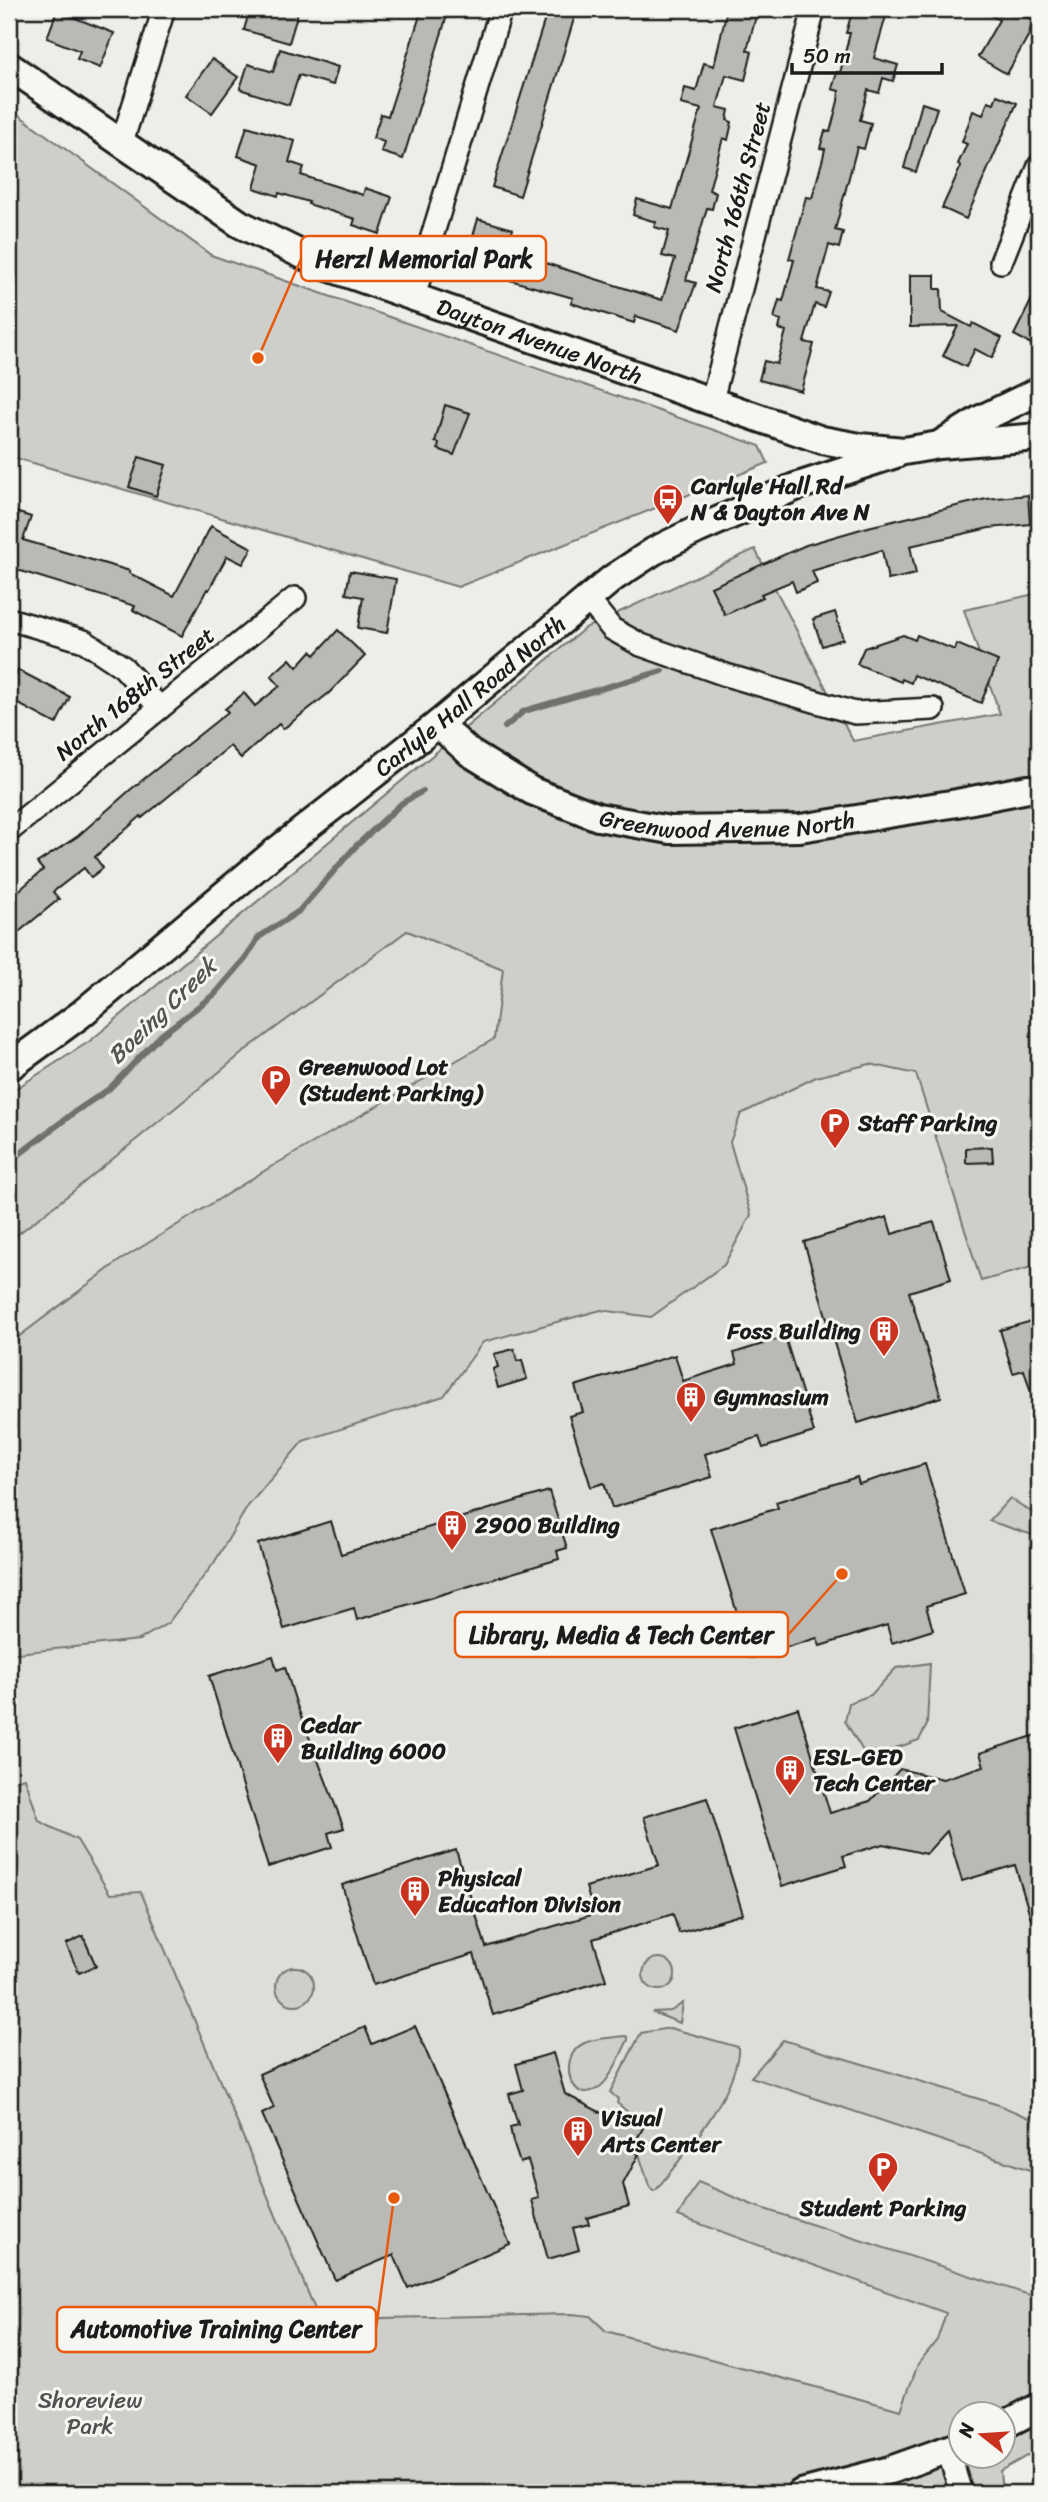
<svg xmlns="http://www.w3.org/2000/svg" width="1048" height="2502" viewBox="0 0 1048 2502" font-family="Sriracha,sans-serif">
  <rect width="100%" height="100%" fill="#edede9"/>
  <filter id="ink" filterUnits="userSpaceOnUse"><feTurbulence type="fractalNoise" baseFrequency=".0143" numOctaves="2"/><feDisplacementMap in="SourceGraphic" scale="14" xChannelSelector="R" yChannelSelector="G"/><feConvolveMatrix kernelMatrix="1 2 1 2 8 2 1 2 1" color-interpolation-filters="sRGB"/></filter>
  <g filter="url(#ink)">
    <!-- built -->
    <polygon fill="#ddddda" points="423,763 1039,820 1039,2394 960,2414 960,2432 9,2305 9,1093 90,1041"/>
    <!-- green -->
    <g fill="#cececb" stroke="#757574" stroke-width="2" fill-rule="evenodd">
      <polygon points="9,108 211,255 760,446 768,463 458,587 9,456"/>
      <polygon points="755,549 853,741 1000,714 964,610 1039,593 1039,1265 981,1281 916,1074 870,1064 816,1077 741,1114 730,1142 751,1215 724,1265 651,1317 601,1310 483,1342 444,1396 303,1441 248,1506 214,1563 168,1623 139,1640 9,1654 9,1344 119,1261 269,1168 494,1039 503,969 407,931 251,1046 71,1193 9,1241 9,1093 90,1041 585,628"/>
      <polygon points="1010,1498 1039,1517 1039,1537 989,1521"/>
      <polygon points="930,1663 927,1725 919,1740 896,1748 872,1766 845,1721 849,1703 871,1695 896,1668"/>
      <path d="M25,1778L39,1821L77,1840L110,1894L141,1892L329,2343L363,2322L382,2318L572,2314L590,2316L606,2331L901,2410L918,2364L937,2340L946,2313L678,2216L698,2182L755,2206L1039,2298V2449L1000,2471L1002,2493H9V1782ZM960,2414H1002V2456H960Z"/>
      <circle cx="659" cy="1974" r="16"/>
      <circle cx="295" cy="1986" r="19"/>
      <polygon points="683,2003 680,2023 652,2012 671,2011"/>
      <path d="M670,2028L738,2047V2053C733,2099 684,2154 656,2190L653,2191L649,2186L639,2154L631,2150L644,2126L617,2103L618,2099L610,2092L641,2033Z"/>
      <path d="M626,2036L628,2037V2040C617,2060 606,2099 579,2091C571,2084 568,2076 569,2066C572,2036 603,2039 626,2036Z"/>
      <polygon points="783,2040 999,2105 1039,2122 1039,2173 751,2077"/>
    </g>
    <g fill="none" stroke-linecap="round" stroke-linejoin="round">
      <!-- stream -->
      <g stroke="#6f6f6d" stroke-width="6">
        <polyline points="505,727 524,711 662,671"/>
        <polyline points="9,1162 76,1111 109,1089 160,1036 216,993 246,958 259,937 299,911 355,847 402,803 423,791"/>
      </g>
    </g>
    <!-- building -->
    <g fill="#b9b9b6" stroke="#1c1c1c" stroke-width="2">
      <polygon points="250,9 299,9 289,43 244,30"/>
      <polygon points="422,9 449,9 403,159 381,152 384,142 373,138 381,114 388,116"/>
      <polygon points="548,9 577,9 520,196 492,187"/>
      <polygon points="727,9 758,9 747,50 752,52 745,80 726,75 717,107 729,110 727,120 732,122 728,140 723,138 709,190 716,193 712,209 707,208 686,280 696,283 679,330 636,316 634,323 571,303 573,298 464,267 478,219 513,229 509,244 541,254 539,261 662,300 675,259 662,256 669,231 654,227 656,222 633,215 637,199 672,209 701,109 681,104 685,88 696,91 704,63 714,66"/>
      <polygon points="853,9 888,9 874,58 898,65 893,81 883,78 879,93 868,90 860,120 871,123 864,149 857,147 835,230 843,232 839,248 829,245 817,289 829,292 824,307 815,304 804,342 814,344 801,391 759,380 764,361 777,364 786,331 779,329 781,320 774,318 779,300 783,301 794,260 789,259 806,197 812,198 823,158 825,149 820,148 825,131 830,132 838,101 839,91 832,89 837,72 840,73 850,33 846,33"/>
      <polygon points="980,9 1012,9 1034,21 1030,30 1031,31 1007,74 978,57 999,20"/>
      <polygon points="57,11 114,33 100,68 77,59 80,51 47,38"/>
      <polygon points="280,49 338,67 333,85 299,75 289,105 240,89 248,64 273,72"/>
      <polygon points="212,59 238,77 212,113 186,95"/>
      <polygon points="997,95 1017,103 966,219 942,208 961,166 958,164 967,144 962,142 973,111 983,115 988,101 994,103"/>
      <polygon points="922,103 937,108 916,172 904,168"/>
      <polygon points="247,126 295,141 289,162 304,167 301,175 363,195 365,188 392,197 380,234 353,225 355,219 308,204 309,202 279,193 278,196 254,188 261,164 238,156"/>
      <polygon points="910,275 935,275 935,289 941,289 942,312 971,327 973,323 1002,338 992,358 975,349 966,367 943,356 958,326 910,327"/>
      <polygon points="1039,285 1039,348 1014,335"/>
      <polygon points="445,405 470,413 454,455 438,449 439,443 435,442"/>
      <polygon points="139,457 166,465 156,496 129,487"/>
      <polygon points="1028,495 1030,524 989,528 910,546 916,574 888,580 882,550 812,571 817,583 796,592 792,581 761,594 763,597 725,615 711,587 806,545 868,527 986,499"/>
      <polygon points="9,510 31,517 23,540 130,571 129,573 174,596 211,526 252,548 243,564 227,556 209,590 207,589 182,636 133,610 135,606 14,569 12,575 9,574"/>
      <polygon points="350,571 396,579 387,633 358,628 363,597 346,594"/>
      <polygon points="835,612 843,639 822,646 813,619"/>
      <polygon points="338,630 365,656 329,693 283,729 279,724 241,758 230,746 142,818 141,816 95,857 103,868 91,877 84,868 53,892 59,899 9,940 9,899 43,870 37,863 78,836 130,790 228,712 225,709 244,693 255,706 280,686 271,676 290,659 297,667 311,651 315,655"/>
      <polygon points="903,635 915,640 917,635 955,650 957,644 998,661 981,703 914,675 911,683 902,679 901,682 857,664 864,648"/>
      <polygon points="18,670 70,697 56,724 9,699 9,688"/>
      <polygon points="992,1147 993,1162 966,1163 966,1148"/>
      <polygon points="887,1217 892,1234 934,1222 951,1279 909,1292 941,1397 858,1423 804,1242"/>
      <polygon points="1039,1319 1039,1406 1035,1406 1024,1370 1013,1373 1000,1330"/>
      <polygon points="785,1337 814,1432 763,1448 759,1437 705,1454 712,1477 612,1508 604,1483 591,1487 569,1416 583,1412 575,1386 675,1355 683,1381 737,1364 734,1353"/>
      <polygon points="514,1349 517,1361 522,1360 527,1379 498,1388 493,1369 498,1367 494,1354"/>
      <polygon points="925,1464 965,1594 926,1606 933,1630 892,1643 887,1625 820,1646 817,1638 751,1658 711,1529 778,1508 776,1502 857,1477 859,1484"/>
      <polygon points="549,1491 567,1548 557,1551 559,1559 357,1620 354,1608 284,1629 258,1544 331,1521 341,1554"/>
      <polygon points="273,1656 277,1670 285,1667 296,1703 344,1828 328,1833 332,1847 268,1867 209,1676"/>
      <polygon points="798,1708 830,1813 870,1801 900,1769 943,1779 984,1766 980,1753 1039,1734 1039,1932 1035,1932 1015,1865 962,1881 947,1831 926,1854 883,1844 843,1856 846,1866 782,1886 734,1728"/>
      <polygon points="707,1798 743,1914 679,1933 673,1914 593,1939 606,1980 493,2015 474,1954 373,1985 342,1885 456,1850 486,1947 594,1914 586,1887 659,1865 644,1817"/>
      <polygon points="83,1936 96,1966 79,1973 66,1944"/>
      <polygon points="415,2026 510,2244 408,2288 394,2255 335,2280 262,2114 274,2108 259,2074 365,2027 372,2044"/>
      <polygon points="553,2053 565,2094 609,2117 613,2110 644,2126 631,2150 639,2154 623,2184 629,2206 587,2218 589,2224 573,2228 579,2250 548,2259 532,2200 539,2198 528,2160 520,2163 513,2142 510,2127 518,2125 509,2094 523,2090 516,2064"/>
    </g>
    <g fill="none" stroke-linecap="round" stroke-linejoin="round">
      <!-- minor casing -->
      <g stroke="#1c1c1c" stroke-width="26">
        <g id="minor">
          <polyline points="121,145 164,9"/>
          <polyline points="1001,262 1039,166"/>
          <polyline points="414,296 501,9"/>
          <polyline points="712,400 814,9"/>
          <polyline points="588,599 612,629 641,645 726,675 855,713 933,709"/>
          <polyline points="9,619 84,641 123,667 160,708"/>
          <polyline points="9,831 295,598"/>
          <polyline points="948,2450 961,2493"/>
        </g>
      </g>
      <!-- tertiary casing -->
      <g stroke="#1c1c1c" stroke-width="32">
        <g id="tertiary">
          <path id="s1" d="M9,66L240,224L325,266L822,440L860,447L904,451L939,445L1039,437"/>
          <polyline points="942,443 981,419 1039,391"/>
          <path id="s2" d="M438,724L470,753L532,791L598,817L670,830L800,828L957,803L1028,789H1039"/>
          <path id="s3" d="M9,1067L80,1015L275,852L438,724L613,578L654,551L699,529L795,487L896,454"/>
          <polyline points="1002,2426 1039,2407"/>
          <polyline points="801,2493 890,2470 960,2445"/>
        </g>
      </g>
      <!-- minor -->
      <use href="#minor" stroke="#f6f6f2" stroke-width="21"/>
      <!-- tertiary -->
      <use href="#tertiary" stroke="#f6f6f2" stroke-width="26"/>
    </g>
  </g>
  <!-- icons -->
  <defs>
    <g id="bus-pin" transform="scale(1.575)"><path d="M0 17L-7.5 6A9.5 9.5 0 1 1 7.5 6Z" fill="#c8321e" stroke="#f6f6f2"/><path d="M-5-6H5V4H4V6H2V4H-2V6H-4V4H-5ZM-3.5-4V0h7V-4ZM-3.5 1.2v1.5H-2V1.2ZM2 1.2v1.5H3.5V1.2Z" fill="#fff"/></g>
    <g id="parking-pin" transform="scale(1.575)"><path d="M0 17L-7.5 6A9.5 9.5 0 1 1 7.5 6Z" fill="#c8321e" stroke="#f6f6f2"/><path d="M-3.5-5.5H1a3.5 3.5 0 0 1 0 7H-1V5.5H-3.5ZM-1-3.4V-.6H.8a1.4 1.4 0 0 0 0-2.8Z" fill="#fff"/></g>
    <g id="building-pin" transform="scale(1.575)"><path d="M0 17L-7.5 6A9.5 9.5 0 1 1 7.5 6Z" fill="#c8321e" stroke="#f6f6f2"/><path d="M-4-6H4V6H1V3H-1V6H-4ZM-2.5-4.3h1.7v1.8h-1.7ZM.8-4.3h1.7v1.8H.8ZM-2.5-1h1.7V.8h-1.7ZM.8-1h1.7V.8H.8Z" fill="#fff"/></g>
  </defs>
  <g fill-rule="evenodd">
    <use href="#bus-pin" x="668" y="499"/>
    <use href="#parking-pin" x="276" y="1080"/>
    <use href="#parking-pin" x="835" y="1123"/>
    <use href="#building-pin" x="884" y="1331"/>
    <use href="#building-pin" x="691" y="1397"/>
    <use href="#building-pin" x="452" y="1525"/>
    <use href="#building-pin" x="278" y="1738"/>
    <use href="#building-pin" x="790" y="1770"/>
    <use href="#building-pin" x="415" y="1891"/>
    <use href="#building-pin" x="578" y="2131"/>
    <use href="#parking-pin" x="883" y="2167"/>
  </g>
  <g text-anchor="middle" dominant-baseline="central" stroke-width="6" stroke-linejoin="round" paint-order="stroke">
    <!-- street labels -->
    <g font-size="23" fill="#1c1c1c" stroke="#f6f6f2">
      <text transform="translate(738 197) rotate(-75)">North 166th Street</text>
      <text stroke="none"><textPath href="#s1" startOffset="602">Dayton Avenue North</textPath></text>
      <text transform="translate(135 694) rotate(-39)">North 168th Street</text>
      <text stroke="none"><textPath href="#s3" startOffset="592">Carlyle Hall Road North</textPath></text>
      <text stroke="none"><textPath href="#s2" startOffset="317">Greenwood Avenue North</textPath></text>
    </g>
    <!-- poi labels -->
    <g font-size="23" font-weight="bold" fill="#1c1c1c" stroke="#f6f6f2" text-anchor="start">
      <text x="691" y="486">Carlyle Hall Rd<tspan x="691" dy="26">N &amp; Dayton Ave N</tspan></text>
      <text x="299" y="1067">Greenwood Lot<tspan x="299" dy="26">(Student Parking)</tspan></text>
      <text x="858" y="1123">Staff Parking</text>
      <text x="861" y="1331" text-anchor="end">Foss Building</text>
      <text x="714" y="1397">Gymnasium</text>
      <text x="475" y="1525">2900 Building</text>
      <text x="301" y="1725">Cedar<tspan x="301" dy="26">Building 6000</tspan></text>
      <text x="813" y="1757">ESL-GED<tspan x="813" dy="26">Tech Center</tspan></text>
      <text x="438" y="1878">Physical<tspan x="438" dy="26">Education Division</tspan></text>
      <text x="601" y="2118">Visual<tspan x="601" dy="26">Arts Center</tspan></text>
      <text x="883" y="2208" text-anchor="middle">Student Parking</text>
    </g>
    <!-- park labels -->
    <g font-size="23" fill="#515151" stroke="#f6f6f2">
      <text x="90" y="2400">Shoreview<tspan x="90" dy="26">Park</tspan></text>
    </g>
    <!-- water labels -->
    <g font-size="24" font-style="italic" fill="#535352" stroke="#f6f6f2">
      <text transform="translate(162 1011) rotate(-44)">Boeing Creek</text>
    </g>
  </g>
  <!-- callouts -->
  <path fill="none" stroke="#e8590c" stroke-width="2.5" d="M258 358L301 259M842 1574L788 1635M394 2198L376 2329"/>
  <g fill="#e8590c" stroke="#f6f6f2" stroke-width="2.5">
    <circle cx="258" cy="358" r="7"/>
    <circle cx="842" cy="1574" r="7"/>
    <circle cx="394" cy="2198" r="7"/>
  </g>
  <g fill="#f6f6f2" stroke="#e8590c" stroke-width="2.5">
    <rect x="301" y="236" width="245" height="45" rx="7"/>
    <rect x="455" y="1612" width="333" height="45" rx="7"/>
    <rect x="57" y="2307" width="319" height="45" rx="7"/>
  </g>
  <g font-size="24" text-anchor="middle" font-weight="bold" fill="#1c1c1c">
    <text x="424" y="267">Herzl Memorial Park</text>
    <text x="621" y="1643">Library, Media &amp; Tech Center</text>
    <text x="216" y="2337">Automotive Training Center</text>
  </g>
  <!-- margin -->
  <rect width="1048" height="2502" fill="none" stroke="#f6f6f2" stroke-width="35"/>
  <rect x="18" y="18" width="1013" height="2467" fill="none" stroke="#1c1c1c" stroke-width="2.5" filter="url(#ink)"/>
  <!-- north arrow -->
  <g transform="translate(982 2435) rotate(287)"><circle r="33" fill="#f6f6f2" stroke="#9f9f9c" stroke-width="2"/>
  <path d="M0-5L12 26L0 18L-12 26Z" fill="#c8321e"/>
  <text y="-10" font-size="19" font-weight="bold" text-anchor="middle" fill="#1c1c1c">N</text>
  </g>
  <!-- scale -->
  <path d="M792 63v10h150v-10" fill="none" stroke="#1c1c1c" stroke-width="3.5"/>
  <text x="803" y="63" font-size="21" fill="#1c1c1c" stroke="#f6f6f2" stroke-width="5" paint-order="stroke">50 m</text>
</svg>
